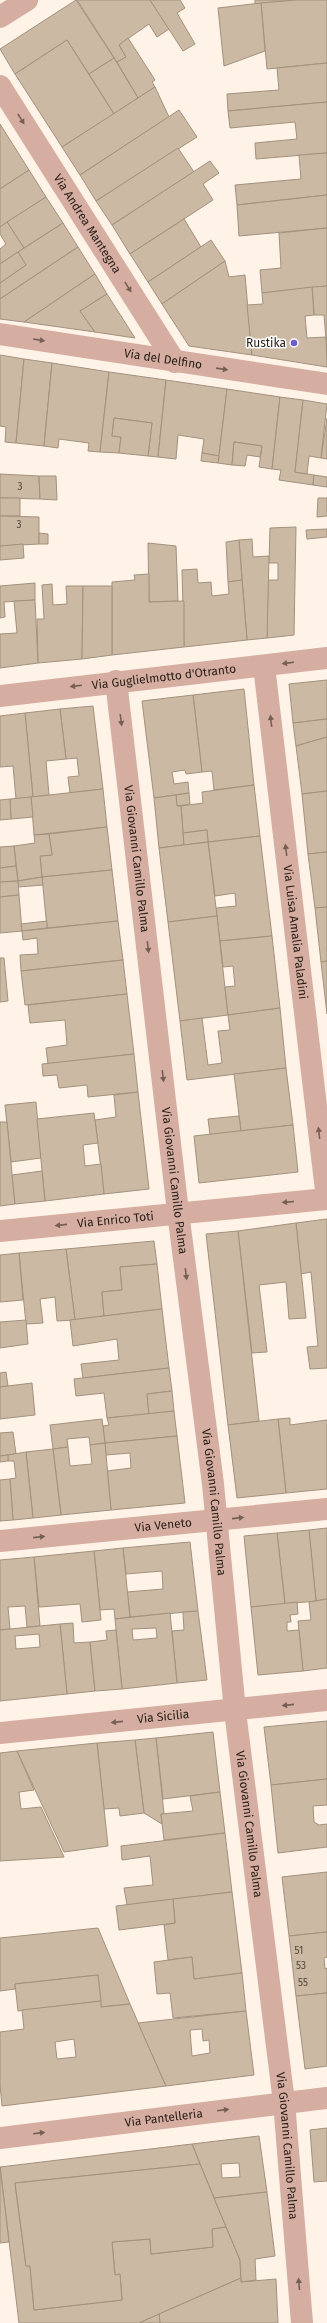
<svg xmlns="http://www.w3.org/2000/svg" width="327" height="2323" viewBox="0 0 327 2323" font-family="'Fira Sans',sans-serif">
  <rect width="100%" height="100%" fill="#fef3e6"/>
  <!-- building -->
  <g fill="#cbb9a4" stroke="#a2917d" fill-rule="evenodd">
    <polygon points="76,0 114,58 89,74 67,40 15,74 0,49"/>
    <polygon points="77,0 150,0 169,29 157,37 149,24 119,45 126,57 117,62"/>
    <polygon points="150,0 180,0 185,8 177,13 195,44 183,51"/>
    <polygon points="255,0 296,0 255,4"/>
    <polygon points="296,0 327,0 327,63 267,69 261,3"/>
    <polygon points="261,3 265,51 224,66 218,8"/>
    <polygon points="128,38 155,80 152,82 155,87 138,98 117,62 126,57 119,45"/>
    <polygon points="67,40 114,114 62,147 15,74"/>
    <polygon points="114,58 138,98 114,114 89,74"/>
    <polygon points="327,63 327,102 228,111 227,94 279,90 277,68"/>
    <polygon points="155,87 169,117 80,175 62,147"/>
    <polygon points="327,102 327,153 256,159 255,143 297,139 295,122 230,128 228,111"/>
    <polygon points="179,110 197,137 96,201 80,175"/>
    <polygon points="0,124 29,170 0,189"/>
    <polygon points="178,148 194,172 112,225 96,201"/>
    <polygon points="327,153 327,195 237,205 235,185 301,179 299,155"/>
    <polygon points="210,161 219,173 203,184 213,200 130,254 112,225"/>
    <polygon points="29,170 46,197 0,227 0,189"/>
    <polygon points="327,195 327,228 239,236 237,205"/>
    <polygon points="46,197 63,223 24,248 7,222"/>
    <polygon points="184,219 201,247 148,282 130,254"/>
    <polygon points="7,222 24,248 0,264 0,249 6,244 0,234 0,227"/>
    <polygon points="63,223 78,247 0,299 0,283 26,265 18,252"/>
    <polygon points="327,228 327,286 262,293 260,270 281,268 279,233"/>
    <polygon points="211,240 225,261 162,304 148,282"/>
    <polygon points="78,247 95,274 24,322 0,319 0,299"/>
    <polygon points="18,252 26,265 0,283 0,264"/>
    <polygon points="225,261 229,277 245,275 252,355 189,346 162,304"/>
    <polygon points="95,274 107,294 80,311 95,332 24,322"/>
    <polygon points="327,286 327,351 324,315 314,315 312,287"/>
    <polygon points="312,287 314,315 305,316 307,338 326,337 327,367 252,355 247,305 263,304 262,293"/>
    <polygon points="107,294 135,338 95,332 80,311"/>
    <polygon points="0,355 24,359 16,443 5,442 6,427 0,426"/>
    <polygon points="24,359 52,363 44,446 16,443"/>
    <polygon points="52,363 109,372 100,452 88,451 89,443 59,439 58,448 44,446"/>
    <polygon points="109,372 166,380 158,457 148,456 152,423 114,418 112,436 121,437 119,453 100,452"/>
    <polygon points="166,380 227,389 219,456 202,453 204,439 178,435 176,459 158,457"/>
    <polygon points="227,389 280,397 272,469 259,467 262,446 234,442 232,465 218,463"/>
    <polygon points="280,397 303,400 295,472 314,475 313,485 279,480 281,470 272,469"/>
    <polygon points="303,400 327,404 321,458 309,456 307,474 295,472"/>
    <polygon points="114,418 152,423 148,456 119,453 121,437 112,436"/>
    <polygon points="327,418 327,459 321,458"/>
    <polygon points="234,442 262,446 260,457 247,455 245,466 232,465"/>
    <polygon points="202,453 219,456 218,463 201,461"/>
    <polygon points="0,474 39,476 40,499 0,498"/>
    <polygon points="314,475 327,477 327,487 313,485"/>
    <polygon points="39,476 56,476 57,500 40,499"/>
    <rect x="0" y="498" width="20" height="18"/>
    <polygon points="318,498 327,498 327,516 317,517"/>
    <polygon points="0,516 39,517 39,544 0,546"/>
    <polygon points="296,527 294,635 267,638 268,580 278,580 278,563 269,563 270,528"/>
    <polygon points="327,529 327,537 307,539 306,530"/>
    <polygon points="39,533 48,534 48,544 39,544"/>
    <polygon points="252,539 253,557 269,556 267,638 247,640 239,540"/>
    <polygon points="239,540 242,580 228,582 226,542"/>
    <polygon points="148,543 176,546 178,601 149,602"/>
    <polygon points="23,544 24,558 0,560 0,546"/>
    <polygon points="197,569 198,583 211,582 212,596 229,594 228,582 242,580 247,640 184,647 182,570"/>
    <polygon points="149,574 149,602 184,601 184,647 112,655 112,582 135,580 134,575"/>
    <polygon points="35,583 35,600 4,602 5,617 0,618 0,586"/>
    <polygon points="52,584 53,605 67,604 66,586 83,586 82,659 38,663 37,619 44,619 42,585"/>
    <polygon points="83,586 112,586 112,655 82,659"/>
    <polygon points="35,600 38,663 0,668 0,634 17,633 14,601"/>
    <polygon points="327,680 327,719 293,723 289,684"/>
    <polygon points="244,689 254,785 214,790 212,771 202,772 193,695"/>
    <polygon points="193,695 202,772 186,774 185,770 172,772 174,784 188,782 189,793 154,798 142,701"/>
    <polygon points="93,706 103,789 70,793 68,777 79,776 77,758 66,759 60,709"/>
    <polygon points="60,709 66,759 46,761 49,795 33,797 25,713"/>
    <polygon points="25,713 33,797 16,799 13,766 0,767 0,716"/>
    <polygon points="327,719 327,737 296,746 293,723"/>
    <polygon points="327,737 327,791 302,794 296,746"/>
    <polygon points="254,785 260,836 208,842 207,830 183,833 181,806 203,803 202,792"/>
    <polygon points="103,789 107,827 34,835 31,797"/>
    <polygon points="327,791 327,852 308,854 302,794"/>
    <polygon points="189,793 190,804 177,806 176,795"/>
    <polygon points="176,795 177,806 181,806 184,845 159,848 154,798"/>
    <polygon points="31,797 33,817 11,819 10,799"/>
    <polygon points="10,799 11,819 0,820 0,800"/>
    <polygon points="107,827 112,870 42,877 40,856 52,855 49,834"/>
    <polygon points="207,830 208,842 184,845 183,833"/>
    <polygon points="49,834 52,855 40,856 42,877 18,881 14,846 35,843 34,835"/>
    <polygon points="260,836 272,936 220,941 216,908 236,906 235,893 215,896 208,842"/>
    <polygon points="208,842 217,916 168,922 159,848"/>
    <polygon points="14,846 16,866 0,868 0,847"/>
    <polygon points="327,852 327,907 315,908 308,854"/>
    <polygon points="16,866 18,881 0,882 0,868"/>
    <polygon points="112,870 118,921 47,928 42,877"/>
    <polygon points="42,877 43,885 18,887 18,881"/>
    <polygon points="18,881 19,895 0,897 0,882"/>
    <polygon points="19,895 22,931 0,933 0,897"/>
    <polygon points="327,907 327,961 321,962 315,908"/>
    <polygon points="217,916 228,1015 180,1021 168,922"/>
    <polygon points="47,921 47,928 22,931 21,924"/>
    <polygon points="118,921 123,960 21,971 20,955 38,954 37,938 23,940 22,931"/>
    <polygon points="272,936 280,1008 228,1015 225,987 235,986 233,966 223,967 220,941"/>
    <polygon points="0,958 4,958 8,1001 0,1002"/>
    <polygon points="123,960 127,994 25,1005 21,971"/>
    <polygon points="327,961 327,1014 321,962"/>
    <polygon points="127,994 134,1054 48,1064 46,1048 67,1045 65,1020 30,1023 28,1005"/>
    <polygon points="280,1008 286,1068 187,1080 180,1021 202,1018 208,1065 222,1063 218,1031 230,1030 228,1015"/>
    <polygon points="134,1054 138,1092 88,1097 87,1085 59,1088 57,1075 43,1076 42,1064"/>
    <polygon points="286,1068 293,1125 241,1131 234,1074"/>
    <polygon points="138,1092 149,1189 104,1194 95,1120 116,1117 114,1095"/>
    <polygon points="36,1102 41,1158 11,1162 5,1105"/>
    <polygon points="94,1113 98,1143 83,1145 85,1166 101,1164 104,1194 45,1201 37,1119"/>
    <polygon points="239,1116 241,1131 210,1135 208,1119"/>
    <polygon points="0,1122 7,1122 15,1204 0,1206"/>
    <polygon points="293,1125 298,1172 199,1183 194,1136"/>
    <polygon points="42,1171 45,1201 15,1204 12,1175"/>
    <polygon points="327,1219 327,1368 310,1369 307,1347 318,1346 311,1272 301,1274 296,1223"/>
    <polygon points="296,1223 306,1318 289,1319 286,1282 259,1285 267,1352 252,1353 238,1231"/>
    <polygon points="238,1231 259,1421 228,1425 206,1234"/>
    <polygon points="154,1241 157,1264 120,1267 122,1290 102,1292 104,1316 75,1320 66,1249"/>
    <polygon points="66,1249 75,1320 57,1321 55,1297 40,1299 43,1323 26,1324 19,1253"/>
    <polygon points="19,1253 23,1300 0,1302 0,1255"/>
    <polygon points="157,1264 162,1309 104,1316 102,1292 122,1290 120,1267"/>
    <polygon points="162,1309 169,1368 83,1378 81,1364 119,1360 117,1339 73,1346 70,1320"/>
    <polygon points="26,1320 28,1344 0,1348 0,1322"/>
    <polygon points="169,1368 172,1391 147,1394 149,1414 107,1418 104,1393 76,1396 74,1379"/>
    <polygon points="6,1372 8,1386 0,1387 0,1373"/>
    <polygon points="32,1383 35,1415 0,1419 0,1387"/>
    <polygon points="172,1391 174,1411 149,1414 147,1394"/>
    <polygon points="174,1411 177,1436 105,1443 103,1426 109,1425 107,1418"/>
    <polygon points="290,1418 290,1425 327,1420 327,1489 286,1493 278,1419"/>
    <polygon points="102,1419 105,1443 90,1445 89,1437 67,1439 68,1447 53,1449 50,1425"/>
    <polygon points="278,1419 286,1493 237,1498 228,1425"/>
    <polygon points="13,1432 16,1454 0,1456 0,1433"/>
    <polygon points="177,1436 185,1503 111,1510 107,1471 131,1468 130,1453 106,1455 105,1443"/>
    <polygon points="105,1443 111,1510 61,1515 53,1449 68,1447 70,1466 92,1464 90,1445"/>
    <polygon points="53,1449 61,1515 33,1518 26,1452"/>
    <polygon points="26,1452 33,1518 13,1520 10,1479 16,1478 14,1461 8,1461 8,1455"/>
    <polygon points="8,1455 8,1461 0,1462 0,1456"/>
    <polygon points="10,1479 13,1520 0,1521 0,1480"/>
    <polygon points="327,1528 327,1599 316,1601 309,1530"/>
    <polygon points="309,1530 316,1601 285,1604 277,1533"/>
    <polygon points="277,1533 285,1604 251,1607 244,1536"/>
    <polygon points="190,1542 198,1611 130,1617 127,1592 163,1589 162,1571 126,1574 123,1548"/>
    <polygon points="123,1548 130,1617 115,1619 114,1609 100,1610 94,1551"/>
    <polygon points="94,1551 101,1620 82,1622 80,1604 39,1607 34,1557"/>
    <polygon points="34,1557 40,1626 27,1627 25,1606 8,1607 10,1629 0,1630 0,1560"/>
    <polygon points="327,1599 327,1668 303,1671 298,1621 311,1620 309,1602"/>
    <polygon points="297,1602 298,1614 290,1615 291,1622 287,1622 287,1631 299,1630 303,1671 258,1675 251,1607"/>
    <polygon points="198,1611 207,1680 177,1683 172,1631 184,1630 183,1612"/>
    <path d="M170,1613L177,1683L122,1689L115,1619ZM156,1628L157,1638L133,1640L132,1629Z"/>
    <polygon points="73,1623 74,1643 90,1642 95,1691 67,1694 60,1624"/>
    <path d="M60,1624L67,1694L0,1701V1630ZM39,1634L40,1647L16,1649L15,1636Z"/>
    <polygon points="116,1630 122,1689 95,1691 90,1642 107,1640 106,1631"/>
    <polygon points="327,1721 327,1779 271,1785 264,1727"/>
    <polygon points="213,1732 220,1792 163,1799 156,1738"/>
    <polygon points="156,1738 164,1814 161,1814 162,1824 144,1813 135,1740"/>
    <polygon points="135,1740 144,1813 120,1816 119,1808 104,1809 97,1743"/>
    <polygon points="97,1743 108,1846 64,1852 17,1751"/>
    <polygon points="17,1751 34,1790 19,1792 21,1809 41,1807 64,1857 0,1861 0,1753"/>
    <polygon points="327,1779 327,1805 313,1806 314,1822 319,1825 327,1824 327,1847 278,1853 271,1785"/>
    <polygon points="220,1792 225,1833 164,1840 161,1814 193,1811 190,1796"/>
    <polygon points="225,1833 232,1892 127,1905 124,1888 153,1885 150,1856 122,1860 121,1846"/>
    <polygon points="327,1872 327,1932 289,1936 282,1877"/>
    <polygon points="232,1892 242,1973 194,1979 192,1957 168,1960 164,1925 175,1923 173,1899"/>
    <polygon points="173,1899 175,1923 119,1930 116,1906"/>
    <polygon points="98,1928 130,2004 101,2007 98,1975 15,1984 15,1989 0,1991 0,1938"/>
    <polygon points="327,1932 327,1957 324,1958 325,1969 327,1968 327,1993 296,1996 289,1936"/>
    <polygon points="192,1957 194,1979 242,1973 246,2011 173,2018 170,1993 157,1994 154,1962"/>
    <polygon points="98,1975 101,2001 18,2011 15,1984"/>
    <polygon points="327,1993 327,2066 305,2069 296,1996"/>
    <path d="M101,2001V2007L130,2004L166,2086L2,2106L0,2085V2032L24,2029L22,2010ZM74,2039L76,2057L57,2059L55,2042Z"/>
    <path d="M246,2011L254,2075L166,2086L138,2023ZM202,2029L203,2041L209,2040L210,2053L192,2056L190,2030Z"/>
    <polygon points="327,2128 327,2181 314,2182 310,2130"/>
    <path d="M259,2136L267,2192L214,2198L192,2144ZM239,2163L240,2177L222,2178L221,2164Z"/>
    <polygon points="192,2144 200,2164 15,2183 26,2266 30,2266 34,2310 122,2300 120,2274 115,2275 112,2242 150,2239 151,2254 213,2247 212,2229 226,2227 240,2260 241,2278 139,2323 19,2323 0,2167"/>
    <polygon points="200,2164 226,2227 212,2229 213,2247 151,2254 150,2239 112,2242 115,2275 120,2274 122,2300 34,2310 30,2266 26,2266 15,2183"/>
    <polygon points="0,2167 9,2242 0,2243"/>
    <polygon points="267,2192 275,2256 255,2259 256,2280 241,2282 240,2260 214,2198"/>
    <polygon points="241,2278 241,2282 276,2279 278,2323 160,2323 159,2314"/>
    <polygon points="159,2314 160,2323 139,2323"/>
  </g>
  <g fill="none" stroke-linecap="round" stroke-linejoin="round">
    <!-- minor -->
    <g stroke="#d6ada1" stroke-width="22">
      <polyline points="0,17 27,0"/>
      <path id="s1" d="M0,86L175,362"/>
      <path id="s2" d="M0,334L327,384"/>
      <path id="s3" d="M264,666L327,1199"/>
      <path id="s4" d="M116,681L178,1212L213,1484L235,1711L284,2102L302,2323"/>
      <path id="s5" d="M0,696L327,658"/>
      <path id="s6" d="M0,1231L327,1199"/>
      <path id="s7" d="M0,1541L327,1509"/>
      <path id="s8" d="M0,1733L327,1700"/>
      <path id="s9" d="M0,2138L327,2098"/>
    </g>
  </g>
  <!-- one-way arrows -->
  <defs><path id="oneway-solid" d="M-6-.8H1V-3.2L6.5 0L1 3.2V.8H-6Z"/></defs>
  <g fill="#766056">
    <use href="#oneway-solid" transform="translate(21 119) rotate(58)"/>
    <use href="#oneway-solid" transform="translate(128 287) rotate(58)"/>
    <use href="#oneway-solid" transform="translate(39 340) rotate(9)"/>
    <use href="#oneway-solid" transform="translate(222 369) rotate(8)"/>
    <use href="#oneway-solid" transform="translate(288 663) rotate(173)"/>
    <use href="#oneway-solid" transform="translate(76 686) rotate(173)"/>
    <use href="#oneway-solid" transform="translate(121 720) rotate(82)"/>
    <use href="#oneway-solid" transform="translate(271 721) rotate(-97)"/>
    <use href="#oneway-solid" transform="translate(286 850) rotate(-97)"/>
    <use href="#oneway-solid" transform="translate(148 947) rotate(83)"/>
    <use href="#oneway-solid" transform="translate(163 1076) rotate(83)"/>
    <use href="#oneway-solid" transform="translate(319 1133) rotate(-97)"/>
    <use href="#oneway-solid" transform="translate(288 1202) rotate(175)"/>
    <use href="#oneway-solid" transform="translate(61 1225) rotate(174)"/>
    <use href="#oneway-solid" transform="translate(186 1274) rotate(83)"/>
    <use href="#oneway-solid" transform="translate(238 1518) rotate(-6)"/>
    <use href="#oneway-solid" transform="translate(39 1537) rotate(-6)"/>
    <use href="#oneway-solid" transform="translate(288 1705) rotate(174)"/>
    <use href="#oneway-solid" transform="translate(117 1722) rotate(174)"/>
    <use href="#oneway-solid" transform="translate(223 2110) rotate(-7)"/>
    <use href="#oneway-solid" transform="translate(39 2133) rotate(-7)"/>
    <use href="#oneway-solid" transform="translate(299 2284) rotate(-95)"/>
  </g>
  <!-- markers -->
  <circle fill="#685dd6" stroke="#fff" stroke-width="1.5" cx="294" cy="343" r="4"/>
  <g text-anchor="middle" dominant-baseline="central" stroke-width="3" stroke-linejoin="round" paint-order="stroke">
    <!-- number labels -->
    <g font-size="10" fill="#51473c">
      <text x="20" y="487">3</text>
      <text x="19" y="525">3</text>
      <text x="299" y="1951">51</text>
      <text x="301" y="1966">53</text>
      <text x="303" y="1983">55</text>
    </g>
    <!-- street labels -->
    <g font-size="12" fill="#282119" stroke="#fff">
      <text stroke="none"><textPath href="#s1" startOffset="163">Via Andrea Mantegna</textPath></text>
      <text stroke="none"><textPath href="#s2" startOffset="165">Via del Delfino</textPath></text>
      <text stroke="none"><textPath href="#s5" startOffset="165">Via Guglielmotto d'Otranto</textPath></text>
      <text stroke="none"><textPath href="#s4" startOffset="179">Via Giovanni Camillo Palma</textPath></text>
      <text stroke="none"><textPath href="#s3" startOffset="268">Via Luisa Amalia Paladini</textPath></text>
      <text stroke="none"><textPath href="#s4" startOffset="503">Via Giovanni Camillo Palma</textPath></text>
      <text stroke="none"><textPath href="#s6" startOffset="116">Via Enrico Toti</textPath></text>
      <text stroke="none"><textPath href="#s4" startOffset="827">Via Giovanni Camillo Palma</textPath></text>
      <text stroke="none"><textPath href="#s7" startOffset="164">Via Veneto</textPath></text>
      <text stroke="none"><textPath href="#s8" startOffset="164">Via Sicilia</textPath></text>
      <text stroke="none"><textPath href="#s4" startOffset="1151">Via Giovanni Camillo Palma</textPath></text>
      <text stroke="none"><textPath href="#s9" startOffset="165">Via Pantelleria</textPath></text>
      <text stroke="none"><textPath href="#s4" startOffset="1475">Via Giovanni Camillo Palma</textPath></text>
    </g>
    <!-- poi labels -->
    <g font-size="12" fill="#282119" stroke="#fff" text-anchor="end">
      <text x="286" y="343">Rustika</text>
    </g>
  </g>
</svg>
